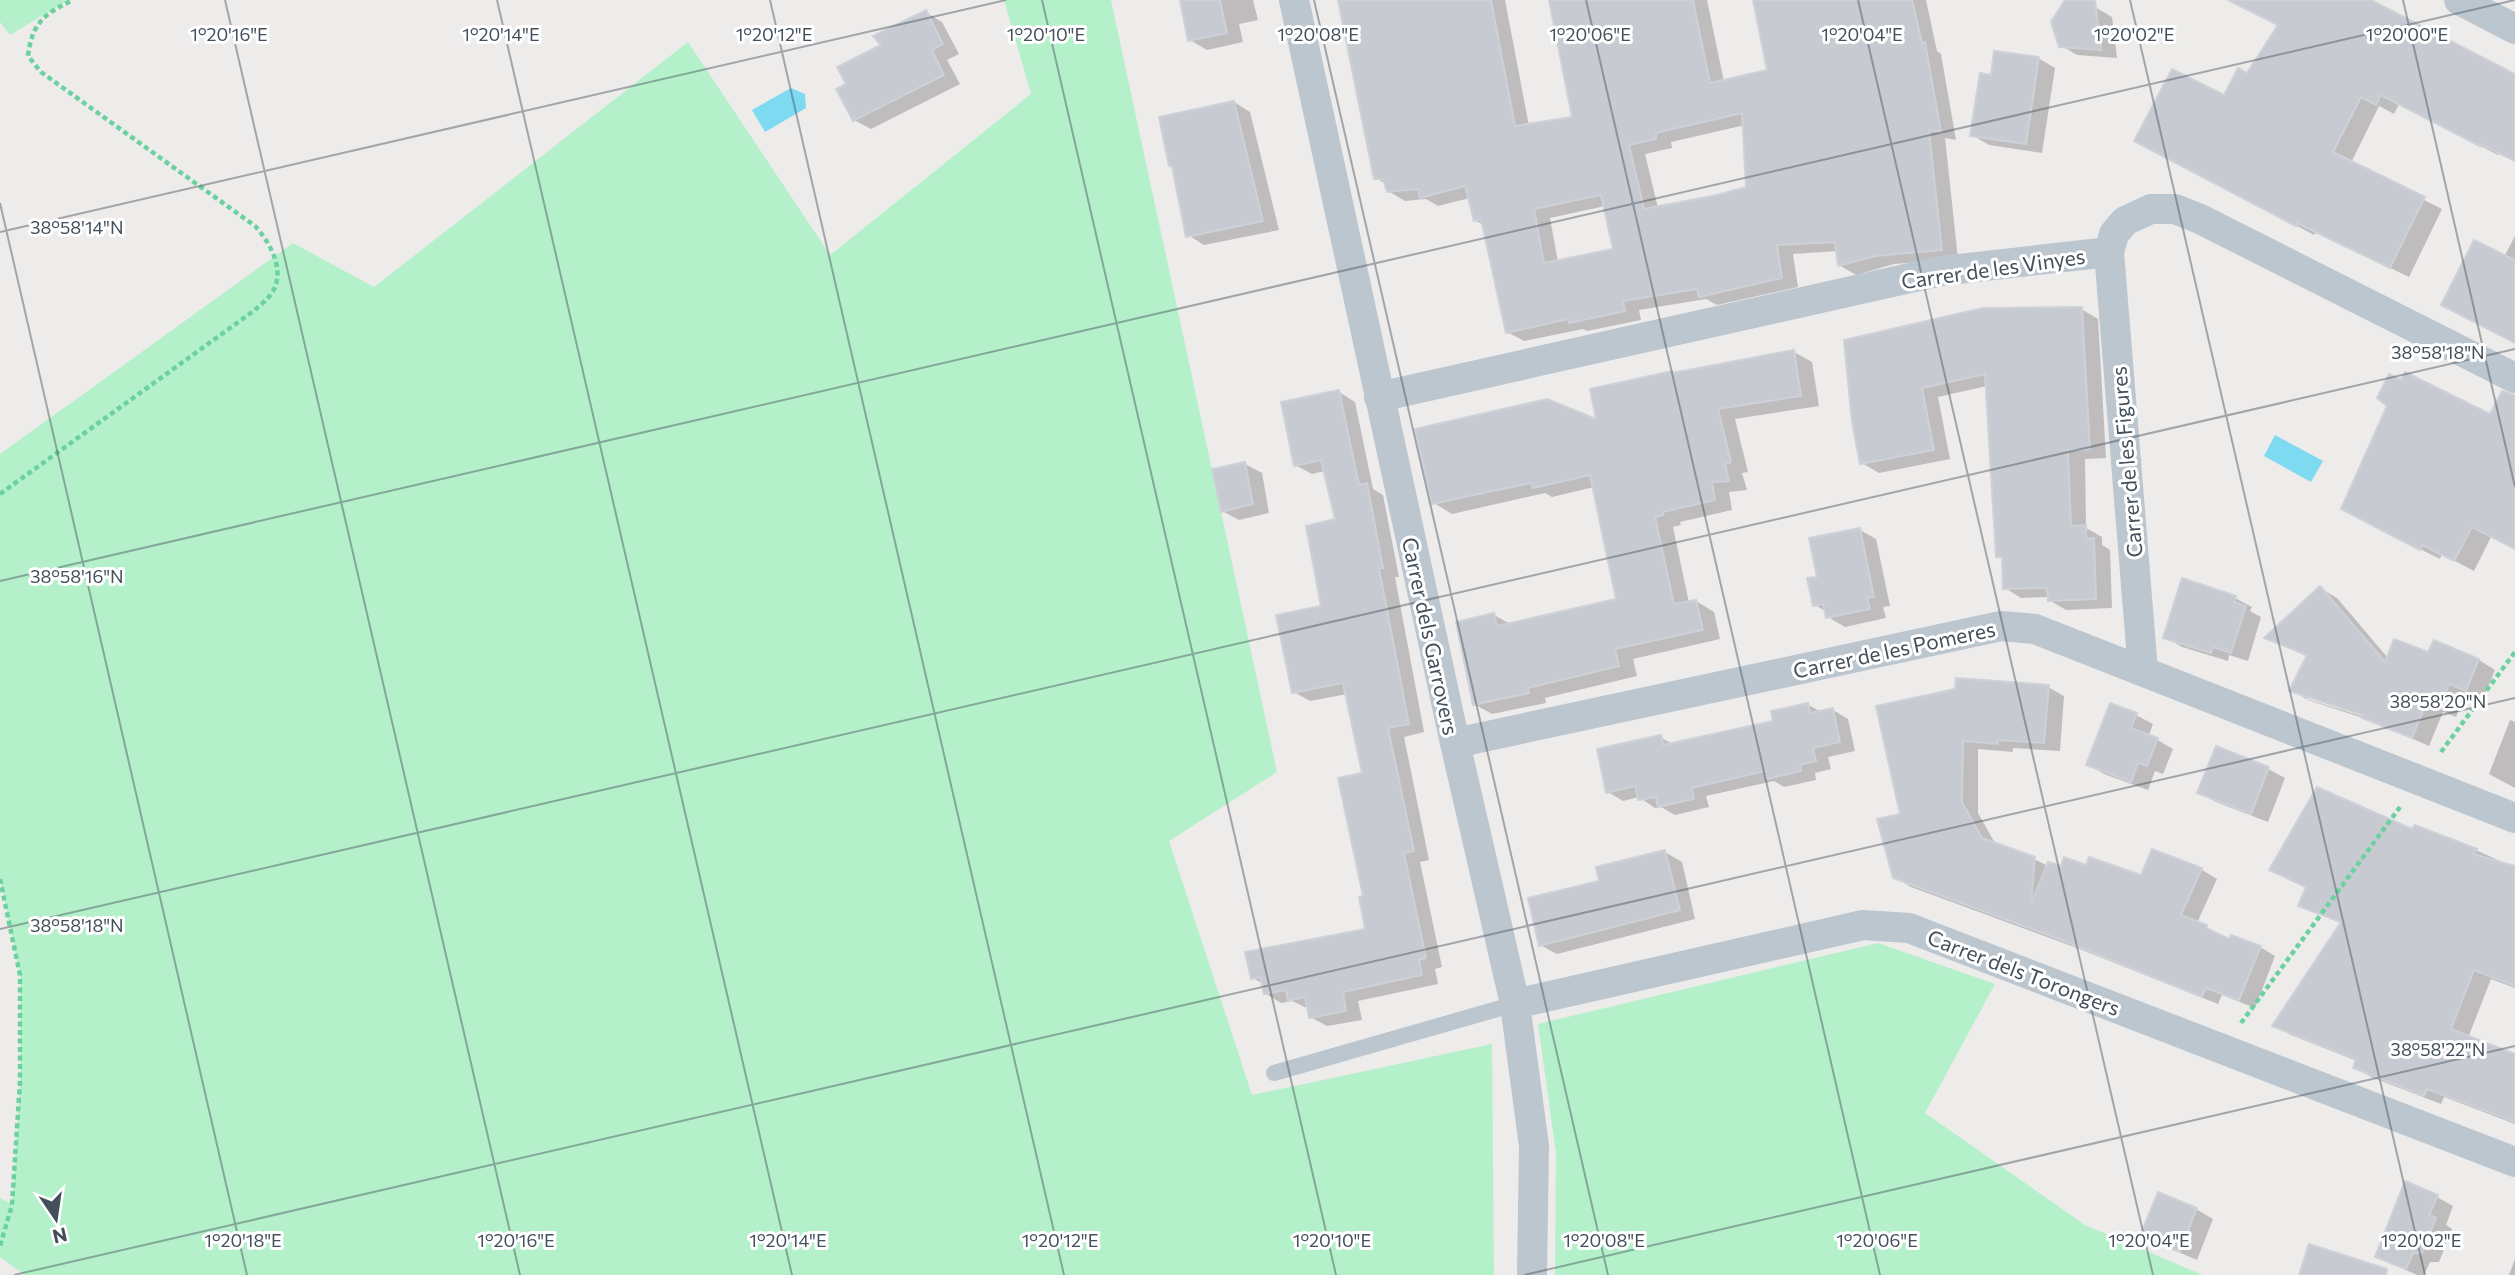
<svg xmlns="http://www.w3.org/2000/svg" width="2515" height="1275" viewBox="0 0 2515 1275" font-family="Commissioner,sans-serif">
  <rect width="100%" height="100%" fill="#eeebeb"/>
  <!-- green -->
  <g fill="#b4f1cb">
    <polygon points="0,0 68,0 10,35 0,22"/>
    <polygon points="1004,0 1111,0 1277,772 1169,841 1252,1095 1492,1044 1494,1275 25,1275 0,1257 0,1198 12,1204 20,1081 20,975 0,879 0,454 293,243 374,287 688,42 830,255 1031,94"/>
    <polygon points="1878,943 1995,984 1925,1113 2085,1225 2203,1275 1555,1275 1556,1153 1538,1024"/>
  </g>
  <!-- water -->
  <g fill="#7edaf1">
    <polygon points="791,88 805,94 806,108 765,132 752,110"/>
    <polygon points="2275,435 2323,461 2311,482 2264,456"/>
  </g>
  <!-- shadow -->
  <g fill="#0003" fill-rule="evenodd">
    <polygon points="1182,0 1253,0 1258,20 1239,24 1243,42 1207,50 1190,40"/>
    <path d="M1340,0H1505L1529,126L1574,118L1551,0H1707L1724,82L1768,71L1755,0H1926L1937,51L1941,54L1956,140L1945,138L1958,259L1894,264L1856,275L1839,265L1838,251L1793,254L1798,287L1717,305L1706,299L1639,310L1641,320L1587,331L1583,329L1524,341L1507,332L1483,225L1475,220L1470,198L1438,206L1426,199L1405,201L1388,191L1386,184L1376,178ZM1745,125L1748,188L1658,208L1645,154L1672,148L1671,142ZM1605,206L1615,251L1558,262L1550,218Z"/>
    <polygon points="2067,0 2095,7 2112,17 2117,58 2077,55 2060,45"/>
    <polygon points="2230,0 2367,0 2515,75 2515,161 2499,153 2498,155 2399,104 2394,114 2379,106 2351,163 2442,209 2409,277 2316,232 2314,235 2155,150 2224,97 2248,75 2280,25"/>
    <polygon points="925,12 942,22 959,54 947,60 960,84 871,129 854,120 848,84 884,46"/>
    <polygon points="2038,58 2055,68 2042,153 1989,145 1972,135 1992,77"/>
    <polygon points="1234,102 1250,112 1279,230 1204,245 1188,235"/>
    <polygon points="2515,236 2515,342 2504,257"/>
    <polygon points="2081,309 2098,319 2106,458 2085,459 2086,528 2102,537 2102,545 2110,550 2112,608 2066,610 2049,600 2049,597 2021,598 2005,588 2004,559 1998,556 1987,386 1938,397 1950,459 1879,473 1862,463 1854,422"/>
    <polygon points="1794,352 1812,362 1819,406 1735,419 1748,472 1742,473 1747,490 1729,492 1732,510 1680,522 1681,525 1673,527 1689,603 1696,601 1714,612 1720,639 1633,659 1637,676 1545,698 1546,703 1492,714 1474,704 1494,615 1510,624 1618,601 1594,487 1552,497 1545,493 1452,514 1434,503 1599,422 1674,375"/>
    <polygon points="1339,392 1355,402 1373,489 1383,495 1399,577 1395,577 1424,732 1404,737 1429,860 1420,862 1442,967 1435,969 1438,984 1358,1001 1362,1020 1327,1026 1310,1017 1309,1009 1292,1001 1281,1003 1265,993 1263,984 1252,977 1368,930 1364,774 1347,694 1310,701 1294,692 1323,607 1337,521 1325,471 1312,474 1295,465"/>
    <polygon points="2515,408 2515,549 2491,537 2474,571 2442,554 2440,559 2362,520 2491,417"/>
    <polygon points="1245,464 1262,473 1269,513 1239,520 1222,511"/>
    <polygon points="1860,530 1876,539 1890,606 1883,607 1886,618 1845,627 1828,617 1827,612 1815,605 1819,578"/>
    <polygon points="2184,580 2235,598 2252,607 2250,611 2261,617 2248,661 2229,655 2228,661 2182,647 2165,637"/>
    <path d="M2320,588L2337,598L2388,658L2429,654L2434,642L2479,660L2495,670L2483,699L2466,692L2456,717L2443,712L2429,746L2369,720L2308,700L2291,690L2308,657L2267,637ZM2307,695L2372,716L2371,719L2307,699Z"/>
    <polygon points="2048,687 2064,696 2060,751 2013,748 2013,752 1978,749 1978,813 1996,845 2034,859 2048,866 2062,868 2087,867 2142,878 2153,851 2202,870 2217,879 2197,923 2221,937 2260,947 2275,956 2255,1008 2222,995 2218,1004 2077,948 1911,887 1894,877 1902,816 1878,708"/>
    <polygon points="1807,704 1821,712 1833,710 1848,719 1855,751 1828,757 1831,769 1815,773 1816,780 1784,787 1774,781 1706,796 1709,807 1675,815 1661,807 1655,808 1639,797 1623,801 1608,792 1660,737 1674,745 1775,723"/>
    <polygon points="2136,715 2153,724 2149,735 2173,749 2163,774 2155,771 2148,790 2104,774 2088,764"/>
    <polygon points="2510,720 2515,722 2515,788 2489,774"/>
    <polygon points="2268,769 2285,778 2268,822 2216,802 2200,793"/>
    <polygon points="2412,832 2476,850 2515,868 2515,988 2491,979 2468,1038 2515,1056 2515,1124 2444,1097 2441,1104 2371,1077 2355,1067 2357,1061 2291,1035 2275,1025 2342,924 2301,905 2308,888 2288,878"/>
    <polygon points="1665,852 1682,862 1695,919 1557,954 1540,945 1601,882"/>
    <polygon points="2437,1197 2453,1206 2446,1225 2452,1229 2439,1262 2430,1262 2424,1275 2417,1275 2377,1257"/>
    <polygon points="2196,1209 2213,1219 2197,1260 2159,1244 2143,1235"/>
    <polygon points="2515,1259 2515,1275 2509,1275"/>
  </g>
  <!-- building -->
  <g fill="#c7cad1" stroke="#ced1d8" stroke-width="2" fill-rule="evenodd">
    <polygon points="1180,0 1220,0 1227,33 1188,41"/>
    <path d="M1338,0H1491L1515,126L1572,117L1549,0H1693L1710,83L1767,70L1753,0H1912L1922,43L1925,42L1941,132L1929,130L1942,250L1876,256L1838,266L1835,242L1777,245L1782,278L1699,297L1697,289L1623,301L1625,311L1569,323L1568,319L1506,333L1481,219L1474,221L1465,186L1420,198L1418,189L1387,192L1383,179H1374ZM1742,113L1746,187L1717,195L1644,209L1629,145L1656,139V133ZM1601,195L1613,249L1544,263L1534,209Z"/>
    <polygon points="2065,0 2095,0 2101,50 2059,47 2051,22"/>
    <polygon points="2228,0 2371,0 2515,74 2515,161 2480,144 2480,146 2381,95 2376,105 2361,97 2333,152 2425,197 2390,268 2297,223 2296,226 2134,141 2172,69 2224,95 2238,68 2247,73 2278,25"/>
    <polygon points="926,10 943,44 932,50 944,75 853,121 836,89 846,84 837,67 881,45 873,36"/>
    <polygon points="1994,51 2039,57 2026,144 1970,136 1980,73 1991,75"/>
    <polygon points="1234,101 1263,221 1186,237 1172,166 1169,166 1159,117"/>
    <polygon points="2474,240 2515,260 2515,343 2441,305"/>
    <polygon points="2082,307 2090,449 2068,451 2071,526 2086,525 2086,539 2094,538 2096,599 2048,601 2047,588 2003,589 2002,557 1996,557 1985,374 1922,388 1934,450 1860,464 1852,422 1844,340 1983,308"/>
    <polygon points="1794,350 1801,396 1718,409 1731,462 1725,464 1729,481 1712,482 1715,500 1663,512 1663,515 1655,517 1674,604 1696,600 1703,630 1615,649 1619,666 1528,688 1529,693 1473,705 1456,622 1494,613 1497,626 1616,599 1590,475 1533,488 1531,483 1432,504 1415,429 1547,399 1596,419 1590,389 1672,371 1672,373"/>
    <polygon points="2405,372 2490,414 2502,391 2515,395 2515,549 2472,527 2454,561 2422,545 2420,550 2341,509 2387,406 2377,398 2389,374 2401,380"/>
    <polygon points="1339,390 1359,485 1367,483 1383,568 1379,568 1409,724 1388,728 1414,851 1404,853 1426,958 1419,960 1422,975 1343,992 1346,1011 1309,1018 1305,997 1288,1001 1286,990 1264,994 1260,977 1251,979 1245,952 1365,929 1359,897 1363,896 1338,778 1362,773 1343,683 1292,693 1276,615 1321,606 1306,526 1335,519 1321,460 1294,466 1281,402"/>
    <polygon points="1245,462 1253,504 1221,512 1212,469"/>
    <polygon points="1860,528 1874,597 1867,598 1870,609 1826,618 1823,604 1813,606 1807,578 1817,577 1809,538"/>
    <polygon points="2182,578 2236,596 2234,602 2246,606 2231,653 2213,647 2211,653 2163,638"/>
    <polygon points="2320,586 2385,662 2394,639 2428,652 2434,640 2479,659 2466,691 2449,684 2439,709 2426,704 2412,738 2362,718 2363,715 2289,691 2307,655 2264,638"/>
    <polygon points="1956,678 2049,685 2044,743 1998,740 1998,744 1963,741 1962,802 1982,838 2035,857 2031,904 2048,862 2061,866 2064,857 2086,865 2089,857 2141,875 2152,849 2202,868 2181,915 2207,925 2206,928 2229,939 2231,935 2261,946 2239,1000 2206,988 2202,997 2059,939 1893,878 1877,819 1900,814 1876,706 1955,689"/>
    <polygon points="1808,703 1810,713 1833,708 1840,742 1813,748 1816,761 1800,765 1801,771 1767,779 1765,771 1692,788 1694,799 1658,807 1656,797 1638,800 1635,786 1606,793 1597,749 1661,735 1663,745 1773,721 1771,711"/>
    <polygon points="2110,703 2137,713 2131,728 2158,738 2147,766 2138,763 2131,782 2086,765"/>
    <polygon points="2216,746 2269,767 2251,814 2197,793"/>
    <polygon points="2317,787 2412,829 2415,825 2477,849 2473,854 2515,866 2515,986 2474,970 2451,1029 2515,1054 2515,1122 2427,1089 2424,1096 2353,1068 2356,1059 2272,1026 2341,922 2298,906 2306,887 2269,870"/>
    <polygon points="1665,850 1680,910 1539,946 1528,898 1599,881 1596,867"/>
    <polygon points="2405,1181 2438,1195 2429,1215 2436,1218 2422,1253 2413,1253 2406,1269 2375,1257"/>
    <polygon points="2158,1192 2197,1208 2180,1252 2140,1236"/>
    <polygon points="2309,1244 2387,1269 2386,1275 2299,1275"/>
  </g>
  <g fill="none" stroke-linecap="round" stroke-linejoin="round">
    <!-- path -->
    <g stroke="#6bd19e" stroke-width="4.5" stroke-dasharray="5 3.5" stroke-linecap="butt">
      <path d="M0,494L255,310C260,305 267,300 271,294C287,272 270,242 255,226L41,72L28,56C32,23 44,14 73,0"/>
      <polyline points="2441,752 2515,652"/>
      <polyline points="0,879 20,975 20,1081 12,1205 0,1246"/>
      <polyline points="2241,1023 2400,807"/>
    </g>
    <!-- lane -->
    <polyline stroke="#bbc6cf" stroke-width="16" points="1274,1073 1515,1004"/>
    <!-- street -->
    <g stroke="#bbc6cf" stroke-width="30">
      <polyline points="1294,0 1455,743 1515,1004 1534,1146 1532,1275"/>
      <polyline points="2459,0 2515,29"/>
      <polyline points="1379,397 1941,271 2109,252"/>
      <polyline points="2143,671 2109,252 2114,234 2125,221 2151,209 2175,209 2200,219 2515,378"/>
      <polyline points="1455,743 2001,626 2035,629 2515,818"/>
      <polyline points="1515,1004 1863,925 1909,928 2515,1162"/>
    </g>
  </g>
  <!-- ticks -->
  <path fill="none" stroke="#434f5a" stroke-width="2" stroke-opacity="0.45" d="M225,0L520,1275M497,0L792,1275M770,0L1064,1275M1042,0L1336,1275M1314,0L1608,1275M1586,0L1880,1275M1858,0L2153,1275M2130,0L2425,1275M2403,0L2515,487M0,203L247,1275M0,232L1006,0M0,581L2515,0M0,929L2515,349M14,1275L2515,698M1524,1275L2515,1046"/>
  <g text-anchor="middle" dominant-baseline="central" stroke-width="6" stroke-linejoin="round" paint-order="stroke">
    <!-- street labels -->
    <g font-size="21" fill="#434f5a" stroke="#fff">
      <text transform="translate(1993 268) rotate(-8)">Carrer de les Vinyes</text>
      <text transform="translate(2126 462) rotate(-95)">Carrer de les Figures</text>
      <text transform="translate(1431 636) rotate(78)">Carrer dels Garrovers</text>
      <text transform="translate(1894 649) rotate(-12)">Carrer de les Pomeres</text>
      <text transform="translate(2024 972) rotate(21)">Carrer dels Torongers</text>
    </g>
  </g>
  <g font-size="18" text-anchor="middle" fill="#434f5a" stroke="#fff" stroke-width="6" stroke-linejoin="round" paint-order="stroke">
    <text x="229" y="41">1°20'16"E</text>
    <text x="501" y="41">1°20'14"E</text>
    <text x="774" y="41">1°20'12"E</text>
    <text x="1046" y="41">1°20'10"E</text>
    <text x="1318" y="41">1°20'08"E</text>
    <text x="1590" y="41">1°20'06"E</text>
    <text x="1862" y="41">1°20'04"E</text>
    <text x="2134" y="41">1°20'02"E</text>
    <text x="2407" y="41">1°20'00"E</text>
    <text x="77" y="234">38°58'14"N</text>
    <text x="2438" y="359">38°58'18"N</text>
    <text x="77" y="583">38°58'16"N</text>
    <text x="2438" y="708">38°58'20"N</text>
    <text x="77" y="932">38°58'18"N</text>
    <text x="2438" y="1056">38°58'22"N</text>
    <text x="243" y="1247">1°20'18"E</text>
    <text x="516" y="1247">1°20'16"E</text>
    <text x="788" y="1247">1°20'14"E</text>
    <text x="1060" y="1247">1°20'12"E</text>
    <text x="1332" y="1247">1°20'10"E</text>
    <text x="1604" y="1247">1°20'08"E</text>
    <text x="1877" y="1247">1°20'06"E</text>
    <text x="2149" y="1247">1°20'04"E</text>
    <text x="2421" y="1247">1°20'02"E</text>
  </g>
  <!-- north arrow -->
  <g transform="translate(56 1219) rotate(167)" stroke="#ffffff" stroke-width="5" paint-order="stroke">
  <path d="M0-5L12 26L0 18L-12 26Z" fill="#434f5a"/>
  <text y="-10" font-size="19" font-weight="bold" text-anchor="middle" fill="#434f5a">N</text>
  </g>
</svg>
